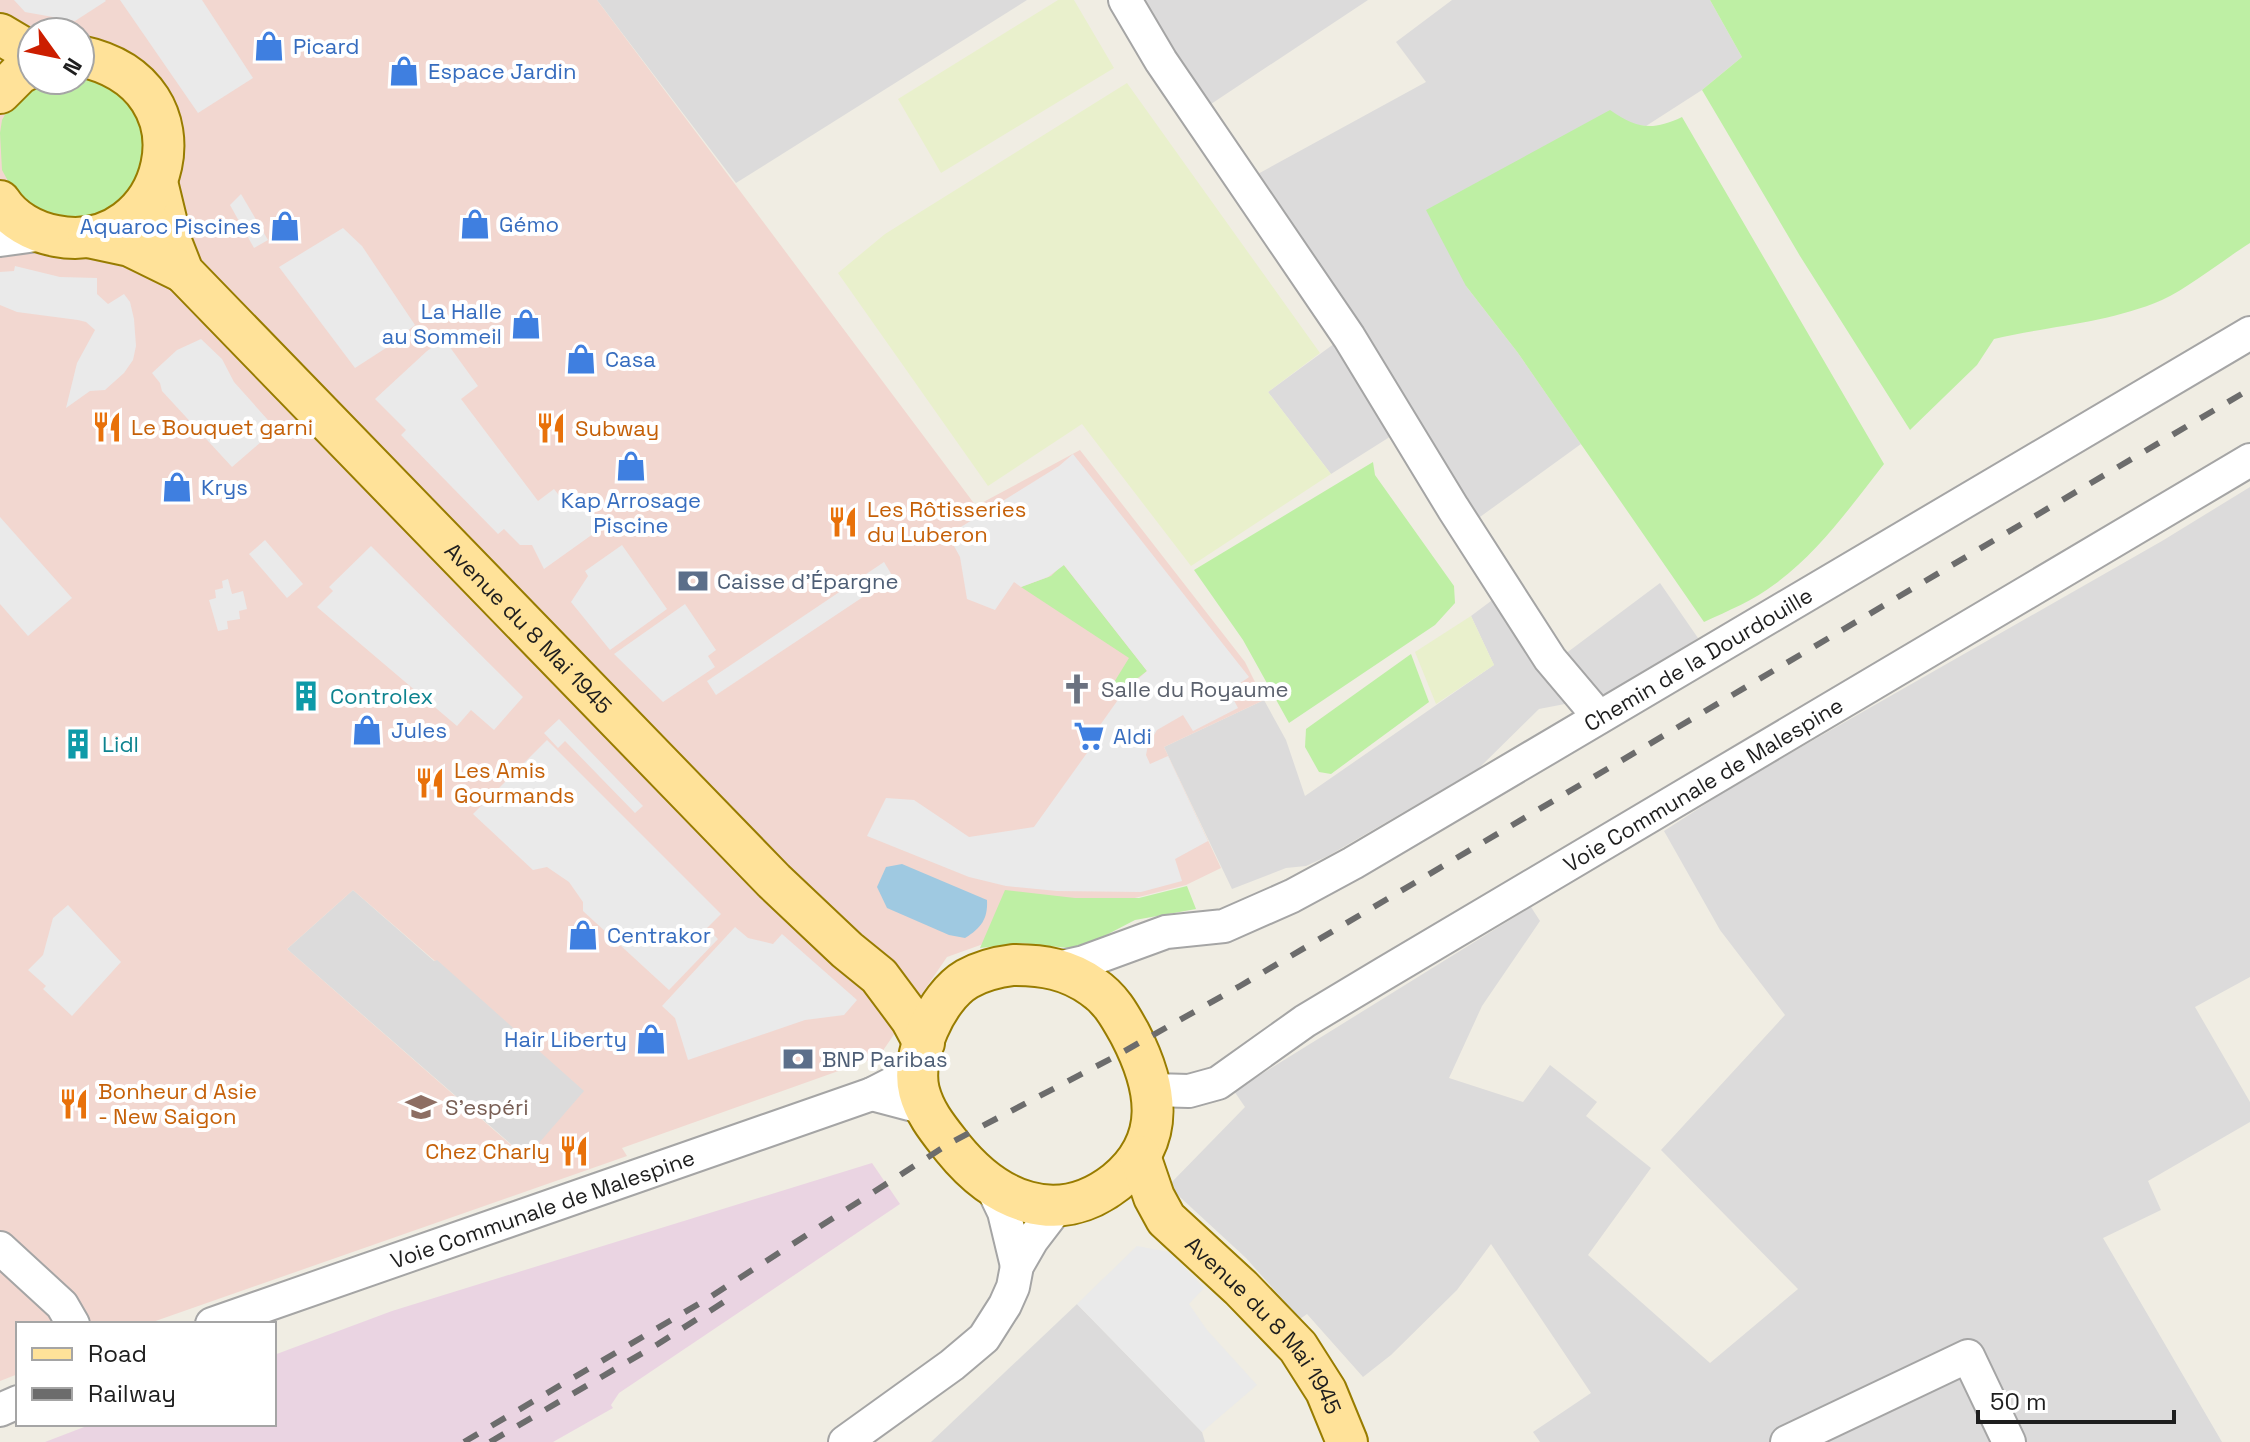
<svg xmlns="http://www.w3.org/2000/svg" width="2250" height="1442" viewBox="0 0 2250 1442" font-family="'Space Grotesk',sans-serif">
  <rect width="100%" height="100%" fill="#f0ede3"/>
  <!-- residential -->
  <g fill="#dcdbdb">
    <polygon points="597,0 1027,0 736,183"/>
    <polygon points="1130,0 1368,0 1205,108"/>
    <polygon points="1452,0 1710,0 1742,57 1702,90 1646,126 1630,124 1466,286 1518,353 1581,444 1473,522 1415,421 1331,474 1268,392 1353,330 1256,175 1426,82 1396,42"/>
    <polygon points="2250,487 2250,977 2195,1007 2250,1102 2250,1122 2148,1181 2161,1210 2103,1238 2222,1442 1540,1442 1533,1432 1591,1393 1491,1244 1457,1290 1391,1355 1363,1377 1307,1314 1300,1319 1246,1258 1168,1186 1245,1107 1234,1091 1531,907 1540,921 1482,1006 1449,1078 1523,1102 1550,1065 1597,1102 1586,1116 1651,1168 1588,1255 1710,1363 1798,1289 1661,1150 1785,1015 1720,930 1664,831 1738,783 2162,541"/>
    <polygon points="1660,583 1698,638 1603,703 1570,703 1539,709 1478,769 1328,856 1306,866 1286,868 1232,889 1164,747 1264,700 1286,740 1305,796 1494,665 1471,616 1495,598 1545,669"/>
    <polygon points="353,890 434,961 437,959 585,1091 527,1158 287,949"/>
    <polygon points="1077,1304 1202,1432 1205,1442 931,1442"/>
  </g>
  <!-- commercial -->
  <path fill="#f2d7d0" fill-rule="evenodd" d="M0,0H597L976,506L1080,450L1245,662L1264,700L1164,747L1221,868L1186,885L1056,918L947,957L882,1052L872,1059L622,1148L627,1156L147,1324H18V1374L0,1381ZM32,32H80V80H32ZM353,890L435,961L437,960L584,1091L526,1158L287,949Z"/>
  <!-- industrial -->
  <polygon fill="#ead4e2" points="872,1163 900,1204 619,1393 611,1405 613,1408 553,1442 45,1442 92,1424 274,1424 274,1355 392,1311"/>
  <!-- farmland -->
  <g fill="#e9f0cc">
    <polygon points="1058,0 1074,0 1114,68 941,173 898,99"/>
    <polygon points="1127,83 1320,353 1268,392 1331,474 1191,566 1082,424 988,486 838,273 885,234"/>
    <polygon points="1471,616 1494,665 1436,704 1415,652"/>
  </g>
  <!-- grass -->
  <g fill="#beefa4">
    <path d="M1710,0H2250V243C2223,260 2190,287 2162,300C2109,323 2049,326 1994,339L1977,365L1910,430L1800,256L1702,90L1742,57Z"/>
    <polygon points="80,71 101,76 137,107 147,153 127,197 106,212 82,220 57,219 33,209 14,192 2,170 0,133 2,120 14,99 38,80 80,80"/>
    <path d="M1610,110C1637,129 1652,131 1682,117L1884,464C1851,506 1819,552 1775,584C1754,600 1728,611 1704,622L1518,353L1466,286L1426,210Z"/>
    <polygon points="1373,462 1375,475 1454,586 1455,603 1435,625 1289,723 1243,640 1194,570"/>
    <polygon points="1063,564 1147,671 1122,690 1113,684 1129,658 1021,587 1051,576"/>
    <polygon points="1411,654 1429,702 1331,774 1319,772 1305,747 1306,729"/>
    <polygon points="1187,886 1196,909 1135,920 1087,945 1068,948 1022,943 980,948 1005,890 1075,898 1139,898"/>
  </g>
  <!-- parking -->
  <g fill="#eaeaea">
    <polygon points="14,0 105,0 106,1 75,21 25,12"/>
    <polygon points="120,0 202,0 253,78 198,113"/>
    <polygon points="241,194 268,240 254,248 230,205"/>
    <polygon points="343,228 362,246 415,325 386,348 355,368 279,267"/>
    <polygon points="15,266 60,277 97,278 97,294 108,304 124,294 130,302 134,319 136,346 133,360 124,373 105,390 90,391 66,408 77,363 95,330 86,322 78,320 17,312 0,305 0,272 14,271"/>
    <polygon points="201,339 222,359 234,382 276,429 232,467 162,391 160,383 152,373 177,350"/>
    <polygon points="444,339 478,386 461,399 538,501 554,489 561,498 573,490 600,529 544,569 532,545 520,545 504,529 498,534 401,435 406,430 375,399 427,351"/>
    <polygon points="1073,454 1249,677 1229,691 1238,708 1193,731 1183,715 1157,730 1148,745 1146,755 1150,764 1168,756 1208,841 1175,859 1182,881 1141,892 1057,891 1006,886 969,877 867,836 886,798 914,800 969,837 1034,827 1102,732 1098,728 1120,697 1119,691 1123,692 1147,671 1064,565 1048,577 1021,587 1014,582 995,610 967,599 960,557 948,535 1059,466"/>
    <polygon points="0,517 72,598 28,636 0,604"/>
    <polygon points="265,540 303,584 287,598 249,554"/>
    <polygon points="622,545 667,609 610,650 571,602 588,576 585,571"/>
    <polygon points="371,546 523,697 494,730 471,710 457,726 317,607 333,591 329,587"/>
    <polygon points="884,562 893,577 716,695 707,681"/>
    <polygon points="228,579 232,594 243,591 247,609 239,611 240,619 227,621 228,629 218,631 209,600 216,598 215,590 223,588 222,581"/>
    <polygon points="685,604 716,650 708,656 715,667 663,702 614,654"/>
    <polygon points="559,719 643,806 635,813 565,741 558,748 544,733"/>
    <polygon points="547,740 721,914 707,928 718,939 669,990 583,911 583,902 569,882 547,867 533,870 473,814"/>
    <polygon points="68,905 121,962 72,1016 43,989 46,986 28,970 43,955 53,918"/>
    <polygon points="735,927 748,938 773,944 782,934 857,1000 844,1015 805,1020 688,1060 675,1018 662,1006"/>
    <polygon points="1137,1246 1169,1252 1204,1288 1189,1304 1207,1330 1257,1385 1202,1432 1077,1304"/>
  </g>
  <!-- water -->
  <path fill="#9fc9e1" d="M902,864L987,900C988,919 981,928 965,938L949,935L887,908L877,887L886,867Z"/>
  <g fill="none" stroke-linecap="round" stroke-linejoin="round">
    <!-- minor casing -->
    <g stroke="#a5a5a5" stroke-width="36">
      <g id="minor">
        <polyline points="1125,0 1161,61 1349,337 1453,508 1550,659 1599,717"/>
        <polyline points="0,240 44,234"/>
        <path id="s1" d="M1057,968L1084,962L1166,932L1224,926L1292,896L1353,863L2250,333"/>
        <polyline points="917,1071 872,1094 925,1108"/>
        <path id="s2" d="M1153,1090L1189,1091L1218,1083L1305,1021L1385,973L2250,460"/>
        <polyline points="992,1187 1004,1212 1017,1266"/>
        <polyline points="0,1248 62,1305 73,1324"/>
        <path id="s3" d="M212,1324L872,1094"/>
        <polyline points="0,1410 18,1402"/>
        <polyline points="845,1442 952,1365 984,1338 1005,1305 1013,1287 1017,1266 1032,1240 1058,1206"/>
        <polyline points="1787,1442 1968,1356 2009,1442"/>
      </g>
    </g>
    <!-- major casing -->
    <g stroke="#987c00" stroke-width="44">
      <g id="major">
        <polyline points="0,34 32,53"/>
        <polyline points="0,93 19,74 32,67"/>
        <path id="s4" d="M157,182L172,244L183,272L774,881L847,950L879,976L911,1019L924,1043"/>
        <path d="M0,201C12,220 34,232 56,236C167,258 218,85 80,56"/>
        <polyline points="88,237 130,246 183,272"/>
        <path d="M1013,965C1043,965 1068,969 1093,987C1111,999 1120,1016 1130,1034C1157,1086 1168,1140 1116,1182C1056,1229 995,1200 953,1148C939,1130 925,1114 919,1091C910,1057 936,997 967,979C981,971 997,967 1013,965Z"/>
        <path id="s5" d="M1140,1156L1154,1197L1166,1219L1241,1288L1298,1347L1326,1391L1347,1442"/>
      </g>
    </g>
    <!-- minor -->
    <use href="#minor" stroke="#fff" stroke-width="32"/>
    <!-- major -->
    <use href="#major" stroke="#ffe299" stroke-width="40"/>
    <!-- rail -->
    <g stroke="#6c6c6c" stroke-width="6" stroke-dasharray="16 16" stroke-linecap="butt">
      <polyline points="464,1442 707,1299 950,1143 1114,1057 1240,986 2250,389"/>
      <polyline points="490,1442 658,1344 727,1300"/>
    </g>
  </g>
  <!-- icons -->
  <defs>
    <g id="shop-bare" transform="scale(2.4)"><path d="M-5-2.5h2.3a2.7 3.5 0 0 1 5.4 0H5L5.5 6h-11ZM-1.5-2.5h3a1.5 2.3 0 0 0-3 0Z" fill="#3f7fe0" stroke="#fff" stroke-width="2.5" paint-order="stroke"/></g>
    <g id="restaurant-bare" transform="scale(2.4)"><path d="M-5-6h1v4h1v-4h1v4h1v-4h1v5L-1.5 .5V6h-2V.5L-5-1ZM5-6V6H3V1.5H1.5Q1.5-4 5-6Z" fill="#e8710a" stroke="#fff" stroke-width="2.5" paint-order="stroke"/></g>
    <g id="bank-bare" transform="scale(2.4)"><path d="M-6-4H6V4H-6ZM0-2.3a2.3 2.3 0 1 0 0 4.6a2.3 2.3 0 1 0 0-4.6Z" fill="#5c6f8a" stroke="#fff" stroke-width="2.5" paint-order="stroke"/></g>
    <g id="church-bare" transform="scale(2.4)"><path d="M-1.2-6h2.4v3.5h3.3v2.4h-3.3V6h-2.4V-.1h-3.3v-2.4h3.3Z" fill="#6b7280" stroke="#fff" stroke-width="2.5" paint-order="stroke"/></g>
    <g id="building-bare" transform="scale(2.4)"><path d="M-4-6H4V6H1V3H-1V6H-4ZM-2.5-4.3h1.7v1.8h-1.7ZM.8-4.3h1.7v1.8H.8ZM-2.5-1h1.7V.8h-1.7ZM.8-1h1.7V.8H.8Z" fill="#0f9aa8" stroke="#fff" stroke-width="2.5" paint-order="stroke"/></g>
    <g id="supermarket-bare" transform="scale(2.4)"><path d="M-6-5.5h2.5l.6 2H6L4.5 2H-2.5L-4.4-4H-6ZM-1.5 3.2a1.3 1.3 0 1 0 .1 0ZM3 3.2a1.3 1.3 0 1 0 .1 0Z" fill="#3f7fe0" stroke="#fff" stroke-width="2.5" paint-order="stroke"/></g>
    <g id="school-bare" transform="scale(2.4)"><path d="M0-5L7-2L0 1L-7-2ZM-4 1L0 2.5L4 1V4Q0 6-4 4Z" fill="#8d6e63" stroke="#fff" stroke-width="2.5" paint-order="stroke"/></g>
  </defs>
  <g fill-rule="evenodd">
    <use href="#shop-bare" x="269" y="46"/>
    <use href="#shop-bare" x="404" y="71"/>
    <use href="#shop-bare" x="475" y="224"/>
    <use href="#shop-bare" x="285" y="226"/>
    <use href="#shop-bare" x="526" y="324"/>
    <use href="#shop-bare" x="581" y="359"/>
    <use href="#restaurant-bare" x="107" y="427"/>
    <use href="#restaurant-bare" x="551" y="428"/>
    <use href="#shop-bare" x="631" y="466"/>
    <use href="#shop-bare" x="177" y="487"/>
    <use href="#restaurant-bare" x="843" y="522"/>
    <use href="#bank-bare" x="693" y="581"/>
    <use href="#church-bare" x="1077" y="689"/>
    <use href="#building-bare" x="306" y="696"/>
    <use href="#shop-bare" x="367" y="730"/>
    <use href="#supermarket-bare" x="1089" y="736"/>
    <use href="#building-bare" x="78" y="744"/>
    <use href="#restaurant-bare" x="430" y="783"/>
    <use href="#shop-bare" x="583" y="935"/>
    <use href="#shop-bare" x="651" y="1039"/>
    <use href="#bank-bare" x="798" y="1059"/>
    <use href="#restaurant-bare" x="74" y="1104"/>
    <use href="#school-bare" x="421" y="1107"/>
    <use href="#restaurant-bare" x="574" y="1151"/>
  </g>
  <g text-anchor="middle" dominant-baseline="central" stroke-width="8" stroke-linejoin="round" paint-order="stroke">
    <!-- shop labels -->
    <g font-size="22" fill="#366cbe" stroke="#fff" text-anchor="start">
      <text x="293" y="46">Picard</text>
      <text x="428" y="71">Espace Jardin</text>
      <text x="499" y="224">Gémo</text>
      <text x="261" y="226" text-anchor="end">Aquaroc Piscines</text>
      <text x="502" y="311" text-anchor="end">La Halle<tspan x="502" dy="25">au Sommeil</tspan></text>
      <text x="605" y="359">Casa</text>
      <text x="201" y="487">Krys</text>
      <text x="631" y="500" text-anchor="middle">Kap Arrosage<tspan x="631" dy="25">Piscine</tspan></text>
      <text x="391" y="730">Jules</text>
      <text x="1113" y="736">Aldi</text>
      <text x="607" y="935">Centrakor</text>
      <text x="627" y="1039" text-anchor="end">Hair Liberty</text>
    </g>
    <!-- food labels -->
    <g font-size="22" fill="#c56008" stroke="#fff" text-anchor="start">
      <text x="131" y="427">Le Bouquet garni</text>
      <text x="575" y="428">Subway</text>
      <text x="867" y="509">Les Rôtisseries<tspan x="867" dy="25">du Luberon</tspan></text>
      <text x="454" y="770">Les Amis<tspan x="454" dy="25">Gourmands</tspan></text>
      <text x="98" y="1091">Bonheur d Asie<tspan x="98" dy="25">- New Saigon</tspan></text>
      <text x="550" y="1151" text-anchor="end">Chez Charly</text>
    </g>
    <!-- service labels -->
    <g font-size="22" fill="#4e5e75" stroke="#fff" text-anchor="start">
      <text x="717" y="581">Caisse d'Épargne</text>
      <text x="822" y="1059">BNP Paribas</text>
    </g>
    <!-- street labels -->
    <g font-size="22" fill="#1e1e1e" stroke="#fff">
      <text stroke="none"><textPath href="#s4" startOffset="590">Avenue du 8 Mai 1945</textPath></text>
      <text stroke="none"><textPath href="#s1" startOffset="718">Chemin de la Dourdouille</textPath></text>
      <text stroke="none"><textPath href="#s2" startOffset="636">Voie Communale de Malespine</textPath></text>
      <text stroke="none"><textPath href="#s3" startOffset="350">Voie Communale de Malespine</textPath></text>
      <text stroke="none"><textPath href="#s5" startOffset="214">Avenue du 8 Mai 1945</textPath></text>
    </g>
    <!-- worship labels -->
    <g font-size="22" fill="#5b616d" stroke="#fff" text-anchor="start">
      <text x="1101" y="689">Salle du Royaume</text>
    </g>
    <!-- culture labels -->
    <g font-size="22" fill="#0d838f" stroke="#fff" text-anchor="start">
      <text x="330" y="696">Controlex</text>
      <text x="102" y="744">Lidl</text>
    </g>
    <!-- education labels -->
    <g font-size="22" fill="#785e54" stroke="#fff" text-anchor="start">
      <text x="445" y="1107">S'espéri</text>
    </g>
  </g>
  <!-- legend -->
  <rect x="16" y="1322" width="260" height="104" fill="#ffffff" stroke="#a5a5a5" stroke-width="2"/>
  <rect x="32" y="1348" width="40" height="12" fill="#ffe299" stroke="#a5a5a5" stroke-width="2"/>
  <text x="88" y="1362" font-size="24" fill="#1e1e1e">Road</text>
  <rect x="32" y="1388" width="40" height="12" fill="#6c6c6c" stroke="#a5a5a5" stroke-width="2"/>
  <text x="88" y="1402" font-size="24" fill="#1e1e1e">Railway</text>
  <!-- north arrow -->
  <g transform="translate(56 56) rotate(123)"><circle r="38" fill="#ffffff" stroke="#a5a5a5" stroke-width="2"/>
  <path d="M0-6L14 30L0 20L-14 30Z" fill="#cc1e00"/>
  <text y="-12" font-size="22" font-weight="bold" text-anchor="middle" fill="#1e1e1e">N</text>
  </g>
  <!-- scale -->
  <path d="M1978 1410v12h196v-12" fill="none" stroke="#1e1e1e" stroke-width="4"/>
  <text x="1990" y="1410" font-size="24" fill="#1e1e1e" stroke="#ffffff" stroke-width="6" paint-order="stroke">50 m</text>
</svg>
